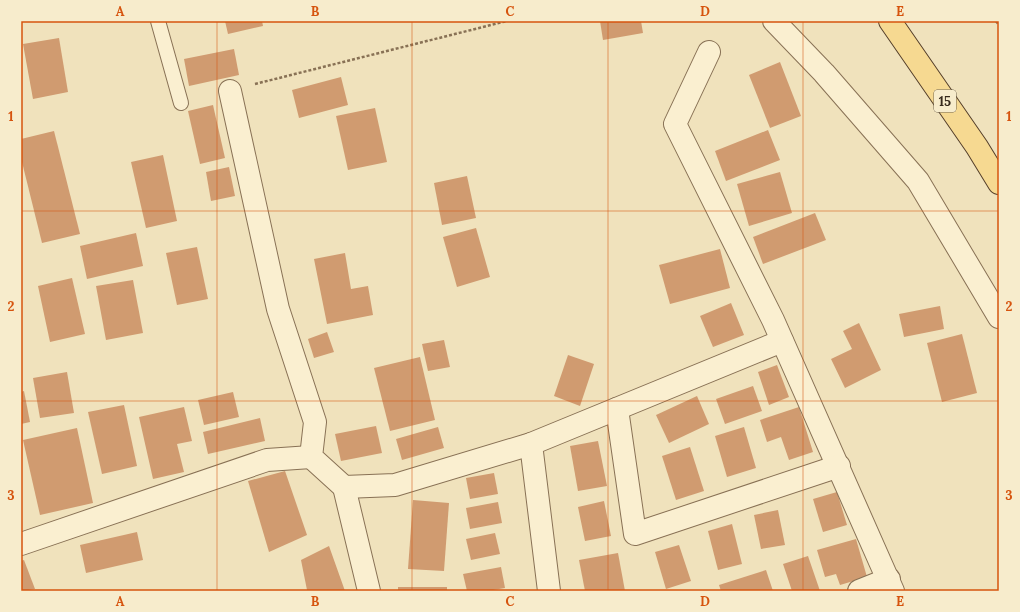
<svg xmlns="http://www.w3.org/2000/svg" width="1020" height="612" viewBox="0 0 1020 612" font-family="Lora,serif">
  <rect width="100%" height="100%" fill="#f0e2bc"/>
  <!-- building -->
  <g fill="#d09b70">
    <polygon points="225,21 262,21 263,26 228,34"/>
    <polygon points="600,21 641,21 643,33 603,40"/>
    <polygon points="59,38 68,92 33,99 23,44"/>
    <polygon points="234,49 239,75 189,86 184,59"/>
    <polygon points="780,62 801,116 770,128 749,75"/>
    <polygon points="341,77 348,105 299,118 292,90"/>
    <polygon points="213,105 225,158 200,164 188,111"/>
    <polygon points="375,108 387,162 348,170 336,116"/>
    <polygon points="768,130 780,160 726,181 715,151"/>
    <polygon points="54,131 80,234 42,243 21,158 21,139"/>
    <polygon points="163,155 177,221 146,228 131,162"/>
    <polygon points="229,167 235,196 211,201 206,172"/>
    <polygon points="780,172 792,213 749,226 737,184"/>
    <polygon points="467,176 476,218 442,225 434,183"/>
    <polygon points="815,213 826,240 763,264 753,237"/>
    <polygon points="476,228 490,277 457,287 443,237"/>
    <polygon points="136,233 143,266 87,279 80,246"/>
    <polygon points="197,247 208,299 177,305 166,253"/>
    <polygon points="720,249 730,288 670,304 659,265"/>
    <polygon points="345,253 351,289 368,286 373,315 327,324 314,259"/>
    <polygon points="72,278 85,334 50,342 38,286"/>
    <polygon points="133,280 143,333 106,340 96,286"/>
    <polygon points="731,303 744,335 713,347 700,316"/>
    <polygon points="940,306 944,329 904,337 899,314"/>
    <polygon points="859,323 881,370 845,388 831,359 852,349 843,331"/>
    <polygon points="327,332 334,352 314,358 308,339"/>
    <polygon points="962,334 977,393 942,402 927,343"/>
    <polygon points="444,340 450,367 428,371 422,344"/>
    <polygon points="568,355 594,364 580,406 554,396"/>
    <polygon points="420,357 435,420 390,431 374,368"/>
    <polygon points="777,365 789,397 769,405 758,372"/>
    <polygon points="67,372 74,413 40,418 33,378"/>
    <polygon points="753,386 762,411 725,424 716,399"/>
    <polygon points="24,391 30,422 21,424 21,392"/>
    <polygon points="233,392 239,417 204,425 198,400"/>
    <polygon points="697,396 709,424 669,443 656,415"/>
    <polygon points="124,405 137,466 102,474 88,412"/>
    <polygon points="184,407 192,441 177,444 184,472 153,479 139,417"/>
    <polygon points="799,407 813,452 789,460 781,437 767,442 760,420"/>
    <polygon points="260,418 265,441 208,454 203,432"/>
    <polygon points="376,426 382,453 341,461 335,434"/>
    <polygon points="438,427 444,448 402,460 396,439"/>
    <polygon points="744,427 756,468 727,477 715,436"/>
    <polygon points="77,428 93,503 40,515 23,440"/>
    <polygon points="598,441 607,486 578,491 570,446"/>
    <polygon points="690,447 704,491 676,500 662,456"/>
    <polygon points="285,471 307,535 269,552 248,481"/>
    <polygon points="494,473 498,494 470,499 466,478"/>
    <polygon points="837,492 847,525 823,532 813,499"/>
    <polygon points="413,500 449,503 444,571 408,569"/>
    <polygon points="604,501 611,536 585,541 578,507"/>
    <polygon points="498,502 502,523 470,529 466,508"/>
    <polygon points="778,510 785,545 761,549 754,515"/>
    <polygon points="732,524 742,564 718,570 708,531"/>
    <polygon points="137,532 143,560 86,573 80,545"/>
    <polygon points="495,533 500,554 471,560 466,539"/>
    <polygon points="856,539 867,577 840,585 836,574 825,577 817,550"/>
    <polygon points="679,545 691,581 666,589 655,552"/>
    <polygon points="329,546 345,591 305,591 307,590 301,560"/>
    <polygon points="618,553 625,591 585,591 579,560"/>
    <polygon points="808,556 820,591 792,591 783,564"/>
    <polygon points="24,560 35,589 21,591 21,561"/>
    <polygon points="501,567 505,588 487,591 467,591 463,574"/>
    <polygon points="766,570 773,591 721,591 719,585"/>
    <rect x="398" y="587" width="49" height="4"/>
  </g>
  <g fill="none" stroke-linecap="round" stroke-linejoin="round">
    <!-- lane casing -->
    <g stroke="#887155" stroke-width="16">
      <polyline id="lane" points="158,21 181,103"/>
    </g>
    <!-- street casing -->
    <g stroke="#887155" stroke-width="24">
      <g id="street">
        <polyline points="774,21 824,73 918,181 999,317"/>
        <polyline points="709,52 675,124 773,320 893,591"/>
        <polyline points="230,91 278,309 315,422 311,457 344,487"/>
        <polyline points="617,409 635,534 839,466"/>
        <polyline points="21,544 267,460 311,457"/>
        <polyline points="369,591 344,487 395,485 531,444"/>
        <polyline points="549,591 531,444 782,341"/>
        <polyline points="859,591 889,579"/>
      </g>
    </g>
    <!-- primary casing -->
    <g stroke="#553f2a" stroke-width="24">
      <polyline id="primary" points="890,21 977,147 999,183"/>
    </g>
    <!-- path -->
    <g stroke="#887155" stroke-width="2.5" stroke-dasharray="3 2" stroke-linecap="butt">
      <polyline points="996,21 999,25"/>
      <polyline points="255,84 507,21"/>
    </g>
    <!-- lane -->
    <use href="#lane" stroke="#faefd0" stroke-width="14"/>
    <!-- street -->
    <use href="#street" stroke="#faefd0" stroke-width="22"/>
    <!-- primary -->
    <use href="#primary" stroke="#f6d991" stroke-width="22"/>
  </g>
  <!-- grid -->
  <path fill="none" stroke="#d6540e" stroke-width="1" stroke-opacity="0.55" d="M217,21V591M412,21V591M608,21V591M803,21V591M21,211H999M21,401H999"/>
  <g text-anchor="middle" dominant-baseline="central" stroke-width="3" stroke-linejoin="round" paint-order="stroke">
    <!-- shield labels -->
    <rect fill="#f7eccc" stroke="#706450" stroke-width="1" x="934" y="90" width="22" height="22" rx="3"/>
    <g font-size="13" font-weight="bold" fill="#36291b">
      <text x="945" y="101">15</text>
    </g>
  </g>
  <!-- border -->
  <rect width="1020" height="612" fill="none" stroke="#f7eccc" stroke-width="44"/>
  <rect x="22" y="22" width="976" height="568" fill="none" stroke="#d6540e" stroke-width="1.5"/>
  <g font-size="13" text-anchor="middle" font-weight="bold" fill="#d6540e">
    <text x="120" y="16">A</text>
    <text x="315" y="16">B</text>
    <text x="510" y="16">C</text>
    <text x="705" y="16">D</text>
    <text x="900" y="16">E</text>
    <text x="11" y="121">1</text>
    <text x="1009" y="121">1</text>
    <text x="11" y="311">2</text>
    <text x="1009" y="311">2</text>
    <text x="11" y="500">3</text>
    <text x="1009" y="500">3</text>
    <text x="120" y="606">A</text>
    <text x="315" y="606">B</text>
    <text x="510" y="606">C</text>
    <text x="705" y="606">D</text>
    <text x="900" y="606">E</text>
  </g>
</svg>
